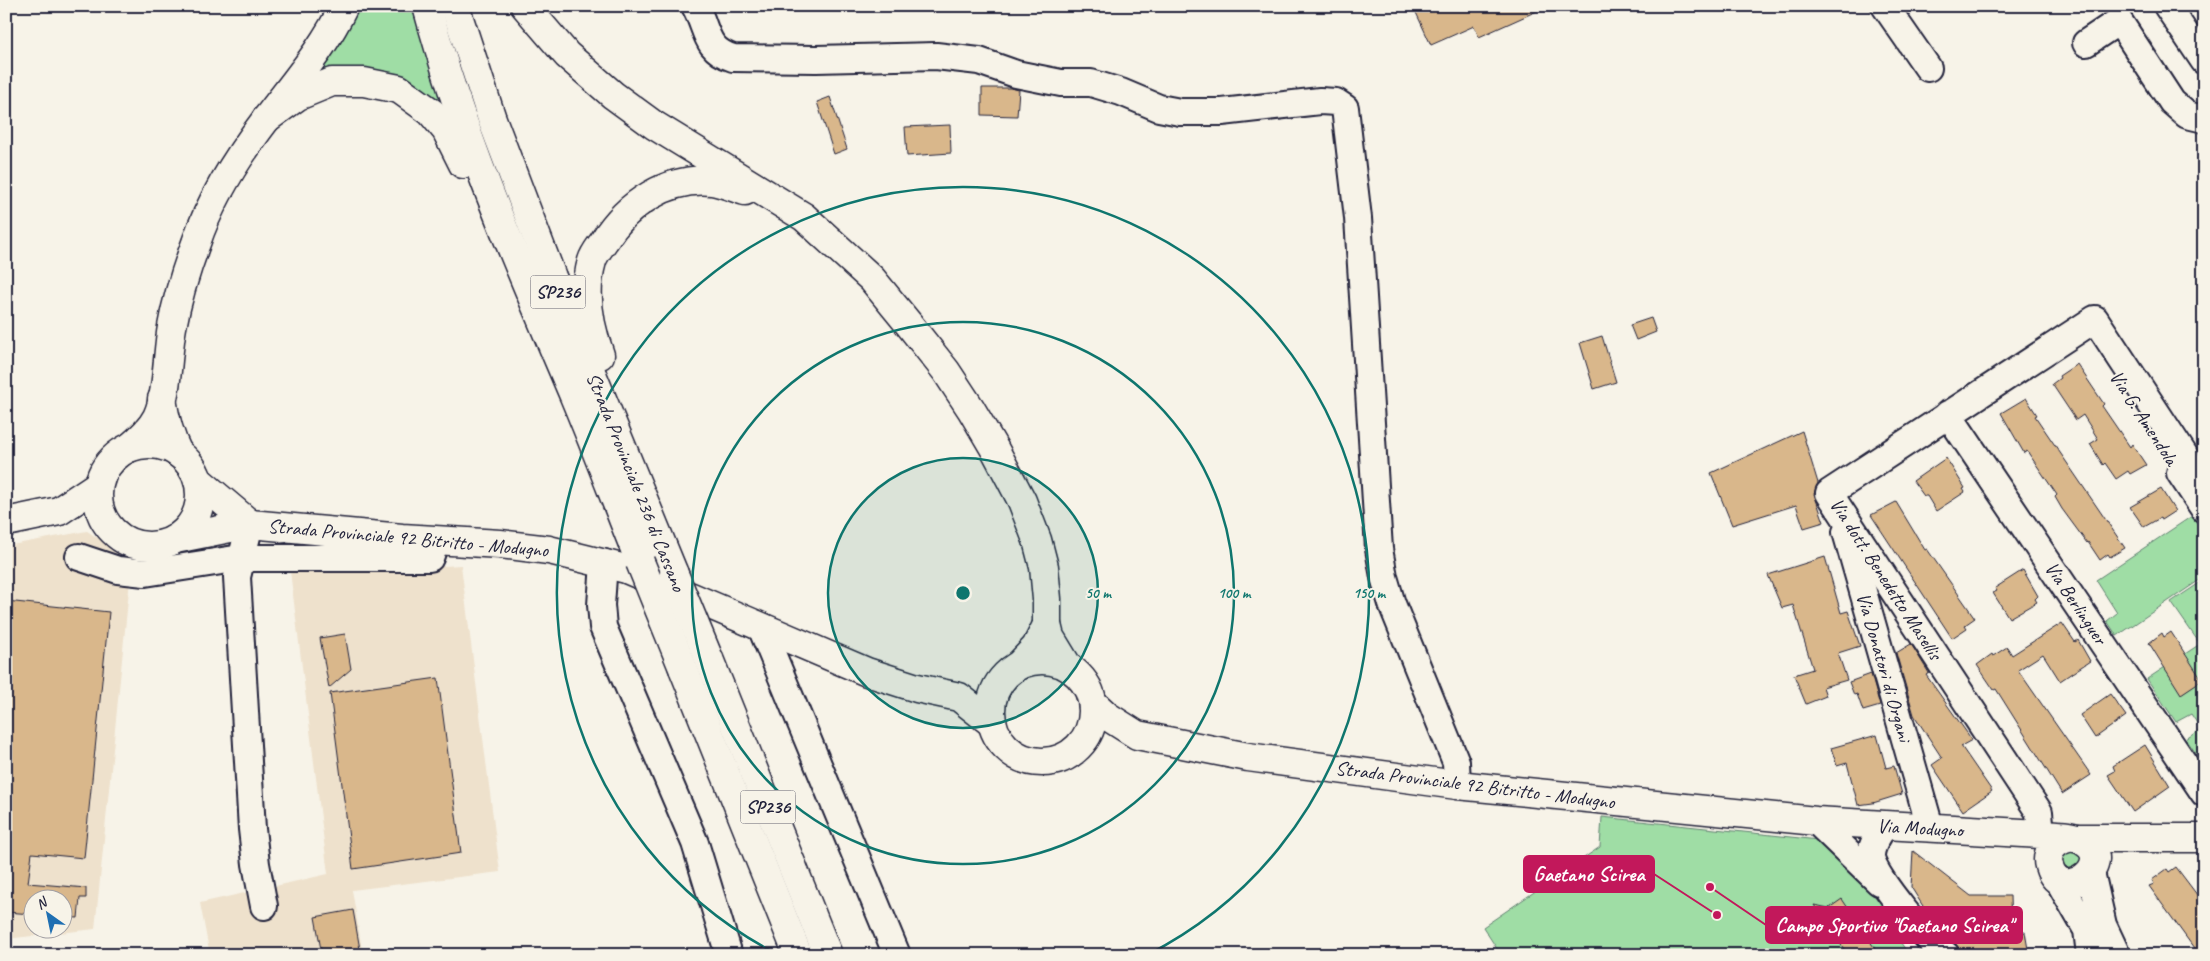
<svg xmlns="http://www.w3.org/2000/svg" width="2210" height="961" viewBox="0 0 2210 961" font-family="Caveat,sans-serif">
  <rect width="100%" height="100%" fill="#f7f3e8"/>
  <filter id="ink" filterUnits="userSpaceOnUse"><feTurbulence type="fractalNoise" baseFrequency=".02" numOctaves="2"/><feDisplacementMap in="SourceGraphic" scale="10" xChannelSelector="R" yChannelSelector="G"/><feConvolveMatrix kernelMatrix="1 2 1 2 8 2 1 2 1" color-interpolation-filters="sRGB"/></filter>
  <g filter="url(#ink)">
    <!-- built -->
    <g fill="#eee1cc" fill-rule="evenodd">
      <path d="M87,531L132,560L95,929L6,939V546ZM32,898H62V928H32Z"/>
      <polygon points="461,565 500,872 352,890 363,955 210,955 200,903 328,874 290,571 380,570"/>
    </g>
    <!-- green -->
    <g fill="#9fdda5" stroke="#608070">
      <polygon points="356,6 414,6 442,97 438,101 325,74 321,63"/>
      <polygon points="2192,516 2204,534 2204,577 2117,636 2107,621 2117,613 2096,580"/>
      <polygon points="2204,580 2204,765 2186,739 2201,729 2191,714 2176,722 2147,679 2200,644 2171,602"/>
      <polygon points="1602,817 1828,841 1892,900 1887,922 1909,955 1501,955 1483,927 1600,847"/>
      <polygon points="2072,849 2081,857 2081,864 2068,873 2058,859"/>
    </g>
    <!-- building -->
    <g fill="#d9b78b" stroke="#22223b">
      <polygon points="1413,6 1548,6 1479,37 1474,26 1431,45"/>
      <polygon points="982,88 1010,88 1019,90 1017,116 982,115"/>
      <polygon points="830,97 847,149 834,154 817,102"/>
      <polygon points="950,125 951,153 907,156 905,127"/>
      <polygon points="1651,318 1656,332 1636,340 1630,325"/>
      <polygon points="1602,336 1616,382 1594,389 1580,343"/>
      <polygon points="2077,364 2104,404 2102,406 2130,447 2132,444 2146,465 2130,474 2128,471 2116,479 2105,463 2103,465 2090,444 2098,439 2083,415 2076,420 2052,384 2060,378 2059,376"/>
      <polygon points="2026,398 2037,415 2035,416 2125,548 2110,557 2108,554 2100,560 2088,542 2087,543 2062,509 2055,497 2057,495 2027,451 2024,453 2001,413"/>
      <polygon points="1802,431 1818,483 1814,494 1824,522 1804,528 1796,505 1732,525 1711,473"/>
      <polygon points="1946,458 1965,488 1963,489 1965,492 1936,511 1927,496 1924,496 1913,481"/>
      <polygon points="2161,489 2175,511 2161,520 2160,518 2144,527 2130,507"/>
      <polygon points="1896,502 1925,550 1927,549 1975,618 1965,625 1967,628 1952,638 1871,515"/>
      <polygon points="1825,557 1841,613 1848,611 1860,646 1838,653 1847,680 1823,687 1826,696 1806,704 1794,675 1813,669 1793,605 1782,608 1768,575"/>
      <polygon points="2023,570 2038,596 2035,599 2037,602 2009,618 1993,593 1997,591 1995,588"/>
      <polygon points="6,601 109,612 84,858 32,853 28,883 86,888 86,898 80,898 78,918 62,917 62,898 32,898 32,914 6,912"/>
      <polygon points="2062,623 2075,642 2078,640 2090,661 2060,681 2043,654 2018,670 2091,775 2062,794 1996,689 1994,690 1977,665 1992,654 1993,656 2007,647 2012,655"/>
      <polygon points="2171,632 2202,680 2181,694 2149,643 2162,633 2164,637"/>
      <polygon points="345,634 351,669 329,688 320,638"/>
      <polygon points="1911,644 1929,673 1926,675 1972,740 1961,746 1992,791 1963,811 1932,765 1942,758 1914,715 1896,653"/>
      <polygon points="1871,674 1880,706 1863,711 1857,694 1854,695 1849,682"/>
      <polygon points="438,678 461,853 353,869 330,693"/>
      <polygon points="2110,694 2126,716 2095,738 2080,715"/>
      <polygon points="1877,735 1886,768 1894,766 1902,794 1873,803 1858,805 1847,763 1837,766 1831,748"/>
      <polygon points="2145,745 2170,786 2133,812 2108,775 2115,771 2113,766"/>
      <polygon points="1913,851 1971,896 2010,896 2011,932 2025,932 2029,955 1975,955 1960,951 1956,944 1931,919 1911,887"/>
      <polygon points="2176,867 2204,904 2204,955 2199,955 2149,886 2154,884 2152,880 2167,869 2169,872"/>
      <polygon points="1842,899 1864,932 1879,955 1848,955 1814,905 1829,908"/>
      <polygon points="353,910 361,955 322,955 315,917"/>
    </g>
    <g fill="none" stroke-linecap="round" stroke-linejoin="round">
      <!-- minor casing -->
      <g stroke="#22223b" stroke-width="30">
        <g id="minor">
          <path d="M695,6C708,29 704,49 733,58L816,59L936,56L979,61L1016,74L1061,83H1091L1121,92L1159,108L1180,112H1222L1320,101L1336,102L1345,108L1358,218L1379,549L1384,577L1392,604L1456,762L1457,785"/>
          <polyline points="1885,6 1928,68"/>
          <polyline points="2167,6 2204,61"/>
          <polyline points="2086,43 2119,21 2172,102 2187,115 2204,119"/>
          <polyline points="1948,414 2204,793"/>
          <polyline points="2180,473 2204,509"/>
          <polyline points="250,524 237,577 252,829 256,864 264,906"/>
          <polyline points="1846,532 1930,827"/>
          <polyline points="79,557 118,570 145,573 241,558 430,558 436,540"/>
          <polyline points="604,563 601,605 603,627 695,843 729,955"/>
          <polyline points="761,627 897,955"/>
          <polyline points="1816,821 1879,882"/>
          <path d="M1884,826C1878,836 1870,846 1871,858C1874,878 1929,942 1946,955"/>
          <polyline points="2041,834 2039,812 1829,493 2095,319 2204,485"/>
          <polyline points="2091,872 2103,925 2117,955"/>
          <polyline points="2057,878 2087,930 2090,955"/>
        </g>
      </g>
      <!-- major casing -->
      <g stroke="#22223b" stroke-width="31">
        <g id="major">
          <circle cx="149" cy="495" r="51"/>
          <polyline points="198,480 250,524"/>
          <polyline points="6,522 59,511 98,485"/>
          <polyline points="175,539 250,524 402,538 500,544 549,550 626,569 867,672 917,688 959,697 992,723"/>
          <circle cx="1042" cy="711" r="51"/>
          <path d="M1094,704L1107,716L1137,735L1248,757L1457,785L1816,821L2041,834C2053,835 2072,834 2083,841C2120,862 2061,908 2049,866C2045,852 2055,841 2068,838"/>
          <polyline points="2075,838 2204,838"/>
        </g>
      </g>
      <!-- highway casing -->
      <g stroke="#22223b" stroke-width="31">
        <g id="highway">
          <path d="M427,6C463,140 520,269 574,396C597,451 618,507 640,562"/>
          <polyline points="455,6 492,119 552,277 674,574"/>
          <polyline points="525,6 567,55 613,95 654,125 804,217 872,279 908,323 946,371 971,409 994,448 1022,501 1037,540 1044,567 1047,599 1047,625 1050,637 1067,665"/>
          <polyline points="266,119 298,96 332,82 364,82 399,89 431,112 446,130 463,164"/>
          <path d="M600,355C589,325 583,292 592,261C594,254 600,247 604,241C627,204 667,177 712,181C723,183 735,188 745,191"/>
          <path d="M162,399C165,419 169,435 178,453"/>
          <path d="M129,448C140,439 151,429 157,417C168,394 167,353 172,327C177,299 186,270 196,243C211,198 238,156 267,118C294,82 324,48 344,6"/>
          <polyline points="709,659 828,955"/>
          <polyline points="1019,665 1036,647 1047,625"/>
          <polyline points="683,668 798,955"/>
        </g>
      </g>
      <!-- minor -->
      <use href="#minor" stroke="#f7f3e8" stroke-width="26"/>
      <!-- major -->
      <use href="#major" stroke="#f7f3e8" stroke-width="28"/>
      <!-- highway -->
      <use href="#highway" stroke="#f7f3e8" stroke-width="28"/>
      <!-- highway-bridge casing -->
      <g stroke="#22223b" stroke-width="31" stroke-linecap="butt">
        <g id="highway-bridge">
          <polyline points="640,562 683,668"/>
          <polyline points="674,574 709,659"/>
        </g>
      </g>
      <!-- highway-bridge -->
      <use href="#highway-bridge" stroke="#f7f3e8" stroke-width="28"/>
    </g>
  </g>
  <!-- distance rings -->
  <circle cx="963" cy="593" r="135" fill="#0f766e" fill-opacity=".12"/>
  <g fill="none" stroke="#0f766e" stroke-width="2.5">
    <circle cx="963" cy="593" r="135"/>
    <circle cx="963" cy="593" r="271"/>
    <path d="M779 955A406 406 0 1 1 1147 955"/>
  </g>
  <g text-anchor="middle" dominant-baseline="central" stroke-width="4" stroke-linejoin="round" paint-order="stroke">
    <!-- shield labels -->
    <g fill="#f7f3e8" stroke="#62616f" stroke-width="1">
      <rect x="530.5" y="275.5" width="55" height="33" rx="4"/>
      <rect x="740.5" y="790.5" width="55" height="33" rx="4"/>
    </g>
    <g font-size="19" font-weight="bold" fill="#22223b">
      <text x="558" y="292">SP236</text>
      <text x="768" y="807">SP236</text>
    </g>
    <!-- street labels -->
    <g font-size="20" fill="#22223b" stroke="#f7f3e8">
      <text transform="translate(2144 418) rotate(57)">Via G. Amendola</text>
      <text transform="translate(636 482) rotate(68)">Strada Provinciale 236 di Cassano</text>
      <text transform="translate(408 538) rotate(5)">Strada Provinciale 92 Bitritto - Modugno</text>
      <text transform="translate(1886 579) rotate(57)">Via dott. Benedetto Masellis</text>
      <text transform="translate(2076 603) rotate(56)">Via Berlinguer</text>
      <text transform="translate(1884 667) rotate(74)">Via Donatori di Organi</text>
      <text transform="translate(1475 785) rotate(7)">Strada Provinciale 92 Bitritto - Modugno</text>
      <text transform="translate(1920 828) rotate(3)">Via Modugno</text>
    </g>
  </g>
  <circle cx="963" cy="593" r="8" fill="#0f766e" stroke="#f7f3e8" stroke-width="2.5"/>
  <g font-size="15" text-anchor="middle" font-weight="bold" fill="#0f766e" stroke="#f7f3e8" stroke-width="4" stroke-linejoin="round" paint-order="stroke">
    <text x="1098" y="598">50 m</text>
    <text x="1234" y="598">100 m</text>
    <text x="1369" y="598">150 m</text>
  </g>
  <!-- callouts -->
  <path fill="none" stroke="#c2185b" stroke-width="2" d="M1717 915L1654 874M1710 887L1766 925"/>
  <g fill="#c2185b" stroke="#f7f3e8" stroke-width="2">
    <circle cx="1717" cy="915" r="5"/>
    <circle cx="1710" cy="887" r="5"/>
  </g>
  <g fill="#c2185b" stroke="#c2185b" stroke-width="2">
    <rect x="1524" y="856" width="130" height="36" rx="5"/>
    <rect x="1766" y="907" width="256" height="36" rx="5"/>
  </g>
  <g font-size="21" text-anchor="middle" font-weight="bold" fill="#fff">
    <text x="1589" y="881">Gaetano Scirea</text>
    <text x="1894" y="932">Campo Sportivo "Gaetano Scirea"</text>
  </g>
  <!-- margin -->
  <rect width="2210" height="961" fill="none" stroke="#f7f3e8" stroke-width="25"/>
  <rect x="12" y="12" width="2185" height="936" fill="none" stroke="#22223b" stroke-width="2" filter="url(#ink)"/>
  <!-- north arrow -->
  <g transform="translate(48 914) rotate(327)"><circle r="24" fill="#f7f3e8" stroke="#a29fa3"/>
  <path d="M0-4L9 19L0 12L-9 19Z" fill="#1f6fb2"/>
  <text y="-8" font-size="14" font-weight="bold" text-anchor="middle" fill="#22223b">N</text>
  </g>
</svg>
